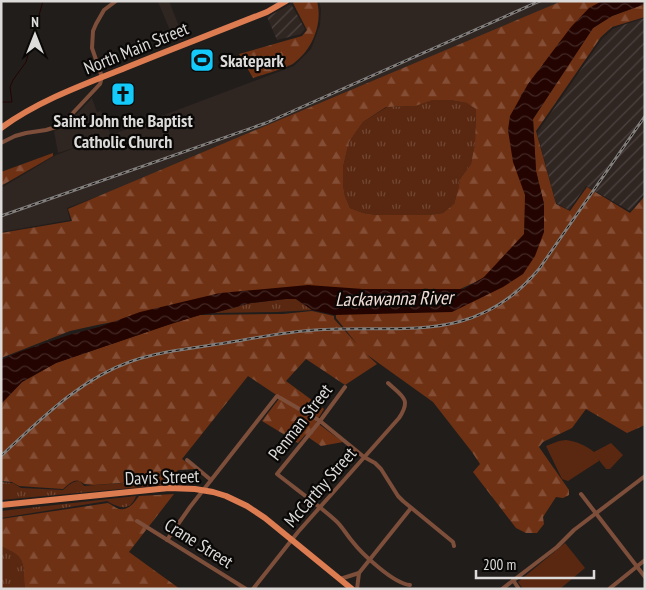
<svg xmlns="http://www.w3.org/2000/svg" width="646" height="590" viewBox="0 0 646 590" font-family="'PT Sans Narrow',sans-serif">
  <defs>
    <pattern id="industrial-furrows" width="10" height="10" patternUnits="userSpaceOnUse" patternTransform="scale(1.25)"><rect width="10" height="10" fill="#2f2521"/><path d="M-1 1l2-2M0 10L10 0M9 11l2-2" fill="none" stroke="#4d4441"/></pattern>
    <pattern id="grass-tufts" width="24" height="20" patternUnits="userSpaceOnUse" patternTransform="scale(1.25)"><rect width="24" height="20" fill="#5a2811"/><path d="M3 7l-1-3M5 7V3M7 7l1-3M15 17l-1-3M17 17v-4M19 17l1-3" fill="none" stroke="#714733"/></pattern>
    <pattern id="forest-firs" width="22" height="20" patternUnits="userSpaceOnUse" patternTransform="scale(1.25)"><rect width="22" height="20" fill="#6f3113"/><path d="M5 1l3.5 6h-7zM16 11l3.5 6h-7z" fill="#834e35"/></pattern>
    <pattern id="water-waves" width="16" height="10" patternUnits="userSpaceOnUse" patternTransform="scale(1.25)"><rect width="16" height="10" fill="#230400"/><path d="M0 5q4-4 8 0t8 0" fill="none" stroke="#422825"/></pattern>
  </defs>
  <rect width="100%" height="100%" fill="#211d1b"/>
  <!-- built -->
  <g fill="#2f2521">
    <polygon points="161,1 169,1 184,39 175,42 158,2"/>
    <polygon points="319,1 564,1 145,179 67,208 70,220 1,232 1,188 56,155 86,144 58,153 54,131 61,128 69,122 92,98 97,112 101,111 111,135 294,66 311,49 320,25 321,9"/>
  </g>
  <!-- industrial -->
  <g fill="url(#industrial-furrows)">
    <polygon points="291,4 305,29 301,34 277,40 267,17"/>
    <polygon points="645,18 645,193 630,211 586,186 569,210 556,203 537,133 602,39 613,29 623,25"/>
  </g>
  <!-- grass -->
  <g fill="url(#grass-tufts)">
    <polygon points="433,100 450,100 468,103 476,109 475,143 471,164 460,179 458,190 454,204 443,213 429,215 377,215 363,213 350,208 345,196 343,185 343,167 349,142 363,122 387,107 414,106"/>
    <polygon points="286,299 296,299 312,310 277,312 214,313 251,303"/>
    <path d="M175,479V484L1,500V482L13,483L21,488L63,490C69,485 72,481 80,481L84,486Z"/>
    <path d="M136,496C130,512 119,508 107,501L1,518V511Z"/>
    <path d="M1,546C7,549 15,552 19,557C26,565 23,579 25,589H1Z"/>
  </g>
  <!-- forest -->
  <g fill="url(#forest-firs)" fill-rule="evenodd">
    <path d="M295,1H317C323,24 312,50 294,63C287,68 262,75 253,78L239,54L302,36L307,30L293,3Z"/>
    <path d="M562,1H624L553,60L521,95L516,134L529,197L527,237L487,277L460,289L349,292L180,309L97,325L70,331L1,358V233L72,221L68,209ZM433,100H450L467,103L476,109L475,143L471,164L460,179L458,190L454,204L443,213L429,215H377L363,213L350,208L345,196L343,185V167L349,142L363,122L386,107L415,106Z"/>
    <path d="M645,4V17L612,27L601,37L536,131L556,204L570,211L587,187L630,213L645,196V425L627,433L586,409L572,428L543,442L539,447L569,490V495L563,498L556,497L543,517L544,524L537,533H526L516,528L473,472L480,464L472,452L433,402L366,354L377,364L345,385L306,359L286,381L324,409L316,422L343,442L321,446L305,435L298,443L262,421L281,396L275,394L248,376L182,459L196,469L178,470L174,475V479L93,485L84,484C76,476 70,483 63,489L19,486L12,482L1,481V404L22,382L56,363L173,323L200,315L283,314L312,311L334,316V319L357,344L336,318V314L503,287L544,204L536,171L533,119L593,28L612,16Z"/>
    <polygon points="53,153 53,156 1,186 1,172"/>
    <path d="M174,494L129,552L180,589H25C23,579 26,565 19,557C15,552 6,549 1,546V519L108,503C111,504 115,508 119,509C128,511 134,503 139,496Z"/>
  </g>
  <!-- park -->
  <g fill="#5a2811">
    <path d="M566,440C578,442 585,445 594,452L611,443L623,455L610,469H606L598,459L599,461L568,481L562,479L546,446L559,441Z"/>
    <polygon points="565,543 585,568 560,589 523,589 518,582"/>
  </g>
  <!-- water -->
  <polygon fill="url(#water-waves)" points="602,1 645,1 645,4 612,16 593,28 533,119 536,171 544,204 544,232 535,256 523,274 503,287 452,312 334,315 312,310 296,299 286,299 251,303 214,313 200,315 168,325 56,363 22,382 1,404 1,360 19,352 72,334 99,327 140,312 220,293 308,285 363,289 464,289 484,277 524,234 525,195 513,162 508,130 510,116 528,84 571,27 589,8"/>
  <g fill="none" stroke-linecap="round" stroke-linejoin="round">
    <!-- stream -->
    <polyline stroke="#230400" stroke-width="1" points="1,102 12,102 10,87 13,80 26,62 43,1"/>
    <!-- street -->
    <g stroke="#7d4e3a" stroke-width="4">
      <polyline points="1,143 15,136 26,133 46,130 56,127 71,115 100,84 102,77 92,48 93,31 96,24 104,10 116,1"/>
      <path d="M345,387L320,421L277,474C296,489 317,504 335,520C342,526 346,534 352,541C362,554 394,584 410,585"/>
      <polyline points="187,460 211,480"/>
      <polyline points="581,494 645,577"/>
      <polyline points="137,521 246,589"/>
      <polyline points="167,540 190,507 277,396 320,421 364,457 375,463 381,469 398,496 403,501 453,542 454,546"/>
      <polyline points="340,579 359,573"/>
      <polyline points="513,580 519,589"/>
      <path d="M253,589L298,532L399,418C412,399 402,396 388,383"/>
      <polyline points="357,589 359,573 411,508"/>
      <polyline points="502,589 557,547 574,530 645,476"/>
      <polyline points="609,589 645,560"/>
    </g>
    <!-- primary -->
    <g stroke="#dd7b51" stroke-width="6">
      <path d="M1,128C38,101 82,85 125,68C172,49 219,31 267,12L286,1"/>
      <polyline points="1,505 169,488 195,489 213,492 226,496 247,506 265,518 352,589"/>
    </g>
    <!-- rail casing -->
    <g stroke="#817e7c" stroke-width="3">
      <g id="rail">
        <polyline points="1,216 266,123 540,1"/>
        <path d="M1,456C41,419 80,379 132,361C162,351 194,348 225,343C255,338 285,332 315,330C403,324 475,346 539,269L645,116"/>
      </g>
    </g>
    <!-- rail -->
    <use href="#rail" stroke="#090807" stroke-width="1" stroke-dasharray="4" stroke-linecap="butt"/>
  </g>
  <!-- icons -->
  <defs>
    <g id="stadium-square" transform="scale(1.25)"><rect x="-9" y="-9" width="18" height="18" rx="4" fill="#13cafb" stroke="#090807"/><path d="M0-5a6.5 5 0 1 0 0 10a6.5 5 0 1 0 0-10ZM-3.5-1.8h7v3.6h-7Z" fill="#111"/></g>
    <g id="church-square" transform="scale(1.25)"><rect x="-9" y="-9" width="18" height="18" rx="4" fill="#13cafb" stroke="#090807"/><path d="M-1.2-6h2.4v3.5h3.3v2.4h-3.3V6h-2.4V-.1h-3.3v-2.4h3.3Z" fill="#111"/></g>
  </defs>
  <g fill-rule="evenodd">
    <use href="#stadium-square" x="202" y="60"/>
    <use href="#church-square" x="123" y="94"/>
  </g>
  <g text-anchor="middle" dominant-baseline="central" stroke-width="4.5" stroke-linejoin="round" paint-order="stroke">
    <!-- street labels -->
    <g font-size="18" fill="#dddbda" stroke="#090807">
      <text transform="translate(136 48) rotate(-22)">North Main Street</text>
      <text transform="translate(300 422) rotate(-52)">Penman Street</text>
      <text transform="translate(162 477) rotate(-2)">Davis Street</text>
      <text transform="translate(320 487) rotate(-49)">McCarthy Street</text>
      <text transform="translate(199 543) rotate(32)">Crane Street</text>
    </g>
    <!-- poi labels -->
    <g font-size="18" font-weight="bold" fill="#dddbda" stroke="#090807" text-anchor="start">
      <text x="220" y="60">Skatepark</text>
      <text x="123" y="120" text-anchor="middle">Saint John the Baptist<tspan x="123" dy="21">Catholic Church</tspan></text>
    </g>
    <!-- water labels -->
    <g font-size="19" font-style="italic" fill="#f3ded6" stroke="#090807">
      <text transform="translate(394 298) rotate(-1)">Lackawanna River</text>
    </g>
  </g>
  <!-- border -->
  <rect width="646" height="590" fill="none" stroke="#dddbda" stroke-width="5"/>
  <!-- north arrow -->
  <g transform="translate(35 35)" stroke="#090807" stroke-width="4" paint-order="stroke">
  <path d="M0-4L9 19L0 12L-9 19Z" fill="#dddbda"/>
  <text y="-8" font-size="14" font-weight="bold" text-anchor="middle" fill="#dddbda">N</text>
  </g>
  <!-- scale -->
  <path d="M476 570v8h118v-8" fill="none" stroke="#dddbda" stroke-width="2.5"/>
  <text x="483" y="570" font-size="15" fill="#dddbda" stroke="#090807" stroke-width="4" paint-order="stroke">200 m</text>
</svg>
